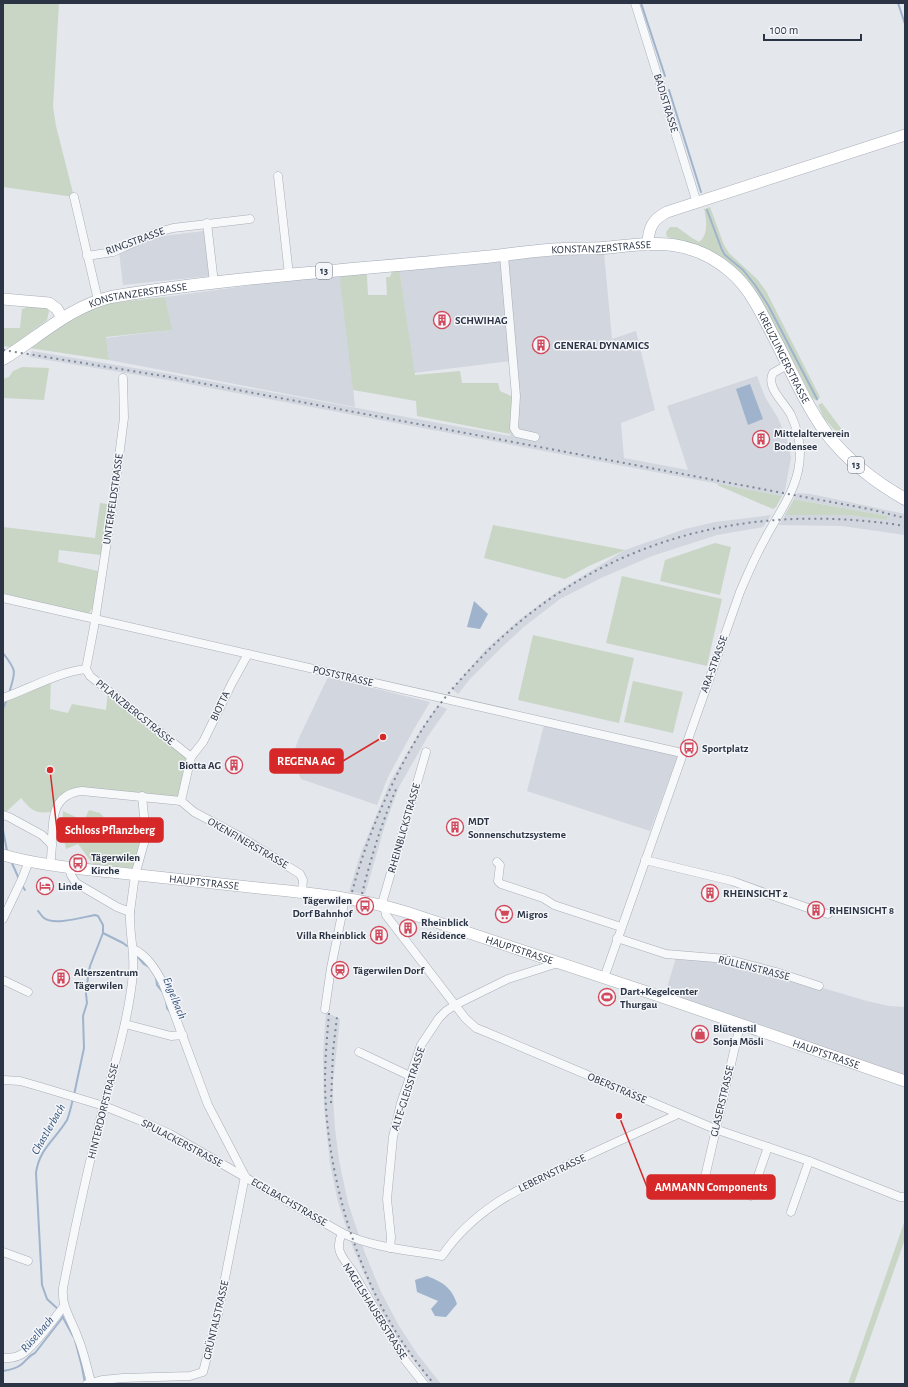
<svg xmlns="http://www.w3.org/2000/svg" width="908" height="1387" viewBox="0 0 908 1387" font-family="'Alegreya Sans',sans-serif">
  <rect width="100%" height="100%" fill="#e4e7ec"/>
  <!-- built -->
  <g fill="#d2d6de">
    <polygon points="204,231 210,276 123,285 119,252 154,237"/>
    <polygon points="604,253 612,339 636,331 655,410 621,423 624,458 688,470 667,406 757,376 765,397 778,418 789,445 791,458 785,490 782,496 168,380 29,357 32,351 170,374 510,436 514,398 510,361 414,373 399,268 510,259"/>
    <polygon points="341,273 355,407 109,360 106,338 171,330 165,297"/>
    <polygon points="797,493 811,494 905,514 905,535 842,526 779,525 785,515 847,515 887,520 888,516 794,499"/>
    <polygon points="771,515 763,527 717,535 652,556 601,578 560,599 525,626 501,648 470,679 458,694 452,689 486,649 519,620 555,593 625,550 685,529 715,522"/>
    <polygon points="328,677 430,702 414,729 388,777 377,805 301,779 292,758 298,740"/>
    <polygon points="438,705 447,709 428,736 399,787 385,825 365,894 349,892 360,855 390,782 420,731"/>
    <polygon points="544,725 678,755 650,831 527,791"/>
    <polygon points="676,958 710,958 775,974 867,1001 889,1006 905,1007 905,1077 665,994"/>
    <polygon points="326,1012 340,1019 333,1083 333,1096 335,1129 339,1160 348,1203 365,1253 381,1292 399,1326 418,1355 441,1384 431,1384 394,1333 376,1301 353,1248 338,1202 330,1164 324,1107 323,1054"/>
  </g>
  <!-- green -->
  <g fill="#c9d6c5">
    <polygon points="3,3 59,3 53,107 56,126 74,197 3,187"/>
    <path d="M710,207L724,245L729,253L757,279L766,291L820,397L817,401L812,398L783,342L742,275L725,259L683,241L667,237L666,232L670,227H677L692,238L699,242C708,236 707,219 704,209Z"/>
    <polygon points="399,268 415,375 460,371 462,383 498,383 500,391 513,397 510,434 417,416 416,401 353,390 340,280 343,274 364,272 367,276 368,295 387,295 386,277 390,277 392,271"/>
    <polygon points="165,297 172,330 106,337 109,360 29,348 72,318 101,304"/>
    <polygon points="25,304 47,308 49,311 47,320 11,347 3,346 3,328 20,328 22,309 25,308"/>
    <polygon points="22,367 49,368 44,400 3,398 3,379 9,377 13,371"/>
    <polygon points="822,403 843,431 839,435 824,418 818,405"/>
    <polygon points="719,484 782,496 776,507 773,509 717,485"/>
    <polygon points="794,499 798,500 888,516 887,520 847,515 785,515"/>
    <polygon points="100,503 107,504 108,513 101,555 59,550 58,562 98,571 93,607 88,615 3,593 3,527 95,538"/>
    <polygon points="493,525 625,550 589,566 565,579 484,558"/>
    <polygon points="715,543 731,547 720,595 660,581 665,560"/>
    <polygon points="622,576 722,599 707,666 606,643"/>
    <polygon points="533,635 634,658 619,723 518,700"/>
    <path d="M51,679L50,709L68,713L72,704L106,710L108,691L191,757L181,801C154,796 128,791 101,789C91,788 80,786 70,789C60,793 55,803 51,812C35,814 31,810 21,798L5,813L3,812V698Z"/>
    <polygon points="633,681 683,692 673,733 624,722"/>
    <polygon points="89,810 100,813 111,825 110,836 111,838 142,840 135,869 93,864 78,844 66,849 62,830 63,811 84,821"/>
    <polygon points="905,1220 905,1239 854,1384 848,1384"/>
  </g>
  <!-- water -->
  <g fill="#9fb4cc">
    <polygon points="750,384 763,419 748,425 736,389"/>
    <polygon points="474,601 488,614 480,629 467,627"/>
    <path d="M427,1276C443,1282 452,1288 457,1304L446,1317L435,1316L431,1309L438,1301L417,1292L415,1280Z"/>
  </g>
  <g fill="none" stroke-linecap="round" stroke-linejoin="round">
    <!-- stream -->
    <g stroke="#9fb4cc" stroke-width="2">
      <polyline points="641,3 665,76"/>
      <polyline points="898,3 905,24"/>
      <polyline points="669,90 701,192"/>
      <polyline points="707,210 722,250 725,255 743,270 755,285 768,305 817,399"/>
      <path d="M3,653C17,671 16,671 9,693"/>
      <polyline points="3,709 7,699"/>
      <polyline points="3,830 7,851"/>
      <polyline points="11,861 19,879"/>
      <polyline points="21,884 25,890"/>
      <path d="M38,911C40,913 42,917 44,918C54,926 83,917 95,915L98,916L103,925V933L90,966L88,977L86,994L87,1003L83,1016L84,1048L74,1095"/>
      <polyline points="103,933 123,943 127,946"/>
      <polyline points="138,957 144,964 149,967"/>
      <polyline points="156,977 157,985 162,991"/>
      <polyline points="166,1000 167,1008 170,1012"/>
      <path d="M59,1310L47,1299L42,1285L36,1173C39,1149 55,1140 67,1120C70,1113 71,1106 73,1099"/>
      <polyline points="61,1314 73,1336"/>
      <polyline points="75,1340 82,1367 85,1383"/>
      <path d="M3,1371C10,1370 16,1369 22,1364C27,1360 28,1356 35,1353L63,1317"/>
    </g>
    <!-- street-tunnel -->
    <polyline stroke="#bfc3cb" stroke-width="8" stroke-dasharray="8 4" stroke-linecap="butt" points="808,908 825,913"/>
    <!-- street casing -->
    <g stroke="#a9aeb7" stroke-width="9">
      <g id="street">
        <polyline points="635,3 697,203"/>
        <polyline points="278,176 289,275"/>
        <polyline points="74,197 98,300"/>
        <polyline points="207,223 214,283"/>
        <polyline points="87,256 113,252 155,233 173,228 250,219"/>
        <polyline points="504,256 516,396 514,428 517,433 535,437"/>
        <polyline points="3,598 682,753"/>
        <polyline points="86,669 90,676 191,757 181,801"/>
        <path d="M3,698C29,689 58,672 86,669L94,627L114,495L124,418L123,378"/>
        <polyline points="426,752 383,900 386,915 465,1018 476,1028 486,1032 715,1129 809,1161 900,1197 905,1197"/>
        <polyline points="191,757 203,742 232,683 248,654"/>
        <polyline points="181,801 194,812 241,837 300,874 303,880 302,892"/>
        <polyline points="3,815 9,817 42,835 52,845"/>
        <polyline points="645,860 732,881 765,893 808,908"/>
        <polyline points="497,862 500,865 498,881 501,884 543,898 554,905 621,927"/>
        <path d="M50,864C56,839 42,795 82,791L181,801"/>
        <path d="M69,867L71,875L76,883L117,907L130,912C129,933 135,952 133,973C129,1018 115,1061 104,1105C88,1166 75,1227 63,1288C61,1307 72,1320 78,1338C84,1352 87,1368 91,1382"/>
        <polyline points="130,912 135,875 146,836 142,796"/>
        <polyline points="825,913 828,914"/>
        <polyline points="3,919 22,879 29,861"/>
        <polyline points="617,938 666,954 727,959 776,972 819,986"/>
        <path d="M133,949C147,955 156,970 163,983L208,1105L245,1176"/>
        <path d="M604,978L740,592C748,573 756,555 766,537C781,509 800,486 800,453C800,441 796,426 791,415C785,403 765,387 773,373L787,365"/>
        <polyline points="3,980 28,992"/>
        <polyline points="325,1009 331,968 342,914 345,898"/>
        <polyline points="125,1024 171,1036 183,1035"/>
        <polyline points="359,1052 410,1076"/>
        <path d="M3,1080L20,1081L41,1087L104,1106L139,1120L170,1134L342,1233C374,1248 408,1250 442,1256C473,1210 516,1190 564,1167C602,1148 640,1132 678,1114"/>
        <polyline points="705,1177 740,1025"/>
        <polyline points="751,1196 768,1147"/>
        <polyline points="791,1212 809,1161"/>
        <path d="M342,1233C334,1252 343,1257 353,1272L405,1360L424,1384"/>
        <polyline points="390,1248 391,1237 387,1199 393,1137 401,1103 421,1045 439,1018 446,1011 455,1005 508,979 558,963"/>
        <polyline points="3,1252 28,1261"/>
        <path d="M3,1358C10,1358 15,1358 22,1354C33,1348 55,1318 64,1306"/>
        <polyline points="87,1384 102,1380 123,1378 190,1376 203,1372 218,1314 245,1176"/>
      </g>
    </g>
    <!-- secondary casing -->
    <g stroke="#a9aeb7" stroke-width="12">
      <g id="secondary">
        <path d="M648,245C648,228 653,219 667,212L905,135"/>
        <polyline points="3,299 49,303 57,309 62,318"/>
        <path id="s1" d="M3,855C38,865 75,868 111,872C163,878 216,883 268,889C316,894 360,898 406,912L659,996L905,1081"/>
      </g>
    </g>
    <!-- primary casing -->
    <g stroke="#a3abb8" stroke-width="13">
      <g id="primary">
        <path id="s2" d="M3,359C39,337 69,307 111,297C231,277 353,270 474,258C503,256 533,250 562,249C576,248 590,249 603,248C626,246 650,242 673,245C694,248 714,257 731,272C753,291 764,319 778,345C793,375 807,407 827,434C848,461 875,482 905,499"/>
      </g>
    </g>
    <!-- street -->
    <use href="#street" stroke="#f7f8fa" stroke-width="8"/>
    <!-- secondary -->
    <use href="#secondary" stroke="#fff" stroke-width="11"/>
    <!-- primary -->
    <use href="#primary" stroke="#fff" stroke-width="12"/>
    <!-- rail -->
    <g stroke="#7d8696" stroke-width="2" stroke-dasharray="2 4" stroke-linecap="butt">
      <polyline points="3,350 169,377 799,496 869,509 905,518"/>
      <path d="M352,892C367,836 390,783 420,733C435,708 455,685 475,664C589,542 742,500 905,526"/>
      <path d="M362,894C371,857 382,822 397,787"/>
      <path d="M329,1013C327,1037 325,1060 325,1083C326,1166 352,1261 396,1332C407,1350 420,1367 434,1384"/>
      <polyline points="331,1103 333,1051 337,1017"/>
    </g>
  </g>
  <!-- icons -->
  <defs>
    <g id="building-ring" transform="scale(0.9)"><circle r="9.5" fill="#f4f6f9" stroke="#d1495b" stroke-width="1.5"/><path d="M-4-6H4V6H1V3H-1V6H-4ZM-2.5-4.3h1.7v1.8h-1.7ZM.8-4.3h1.7v1.8H.8ZM-2.5-1h1.7V.8h-1.7ZM.8-1h1.7V.8H.8Z" fill="#d1495b"/></g>
    <g id="bus-ring" transform="scale(0.9)"><circle r="9.5" fill="#f4f6f9" stroke="#d1495b" stroke-width="1.5"/><path d="M-5-6H5V4H4V6H2V4H-2V6H-4V4H-5ZM-3.5-4V0h7V-4ZM-3.5 1.2v1.5H-2V1.2ZM2 1.2v1.5H3.5V1.2Z" fill="#d1495b"/></g>
    <g id="hotel-ring" transform="scale(0.9)"><circle r="9.5" fill="#f4f6f9" stroke="#d1495b" stroke-width="1.5"/><path d="M-6-4.5h1.5V1H6V5H4.5V3h-9V5H-6ZM-4 0a1.8 1.8 0 1 1 3.6 0ZM.5 0V-2.5h3Q6-2.5 6 0Z" fill="#d1495b"/></g>
    <g id="supermarket-ring" transform="scale(0.9)"><circle r="9.5" fill="#f4f6f9" stroke="#d1495b" stroke-width="1.5"/><path d="M-6-5.5h2.5l.6 2H6L4.5 2H-2.5L-4.4-4H-6ZM-1.5 3.2a1.3 1.3 0 1 0 .1 0ZM3 3.2a1.3 1.3 0 1 0 .1 0Z" fill="#d1495b"/></g>
    <g id="station-ring" transform="scale(0.9)"><circle r="9.5" fill="#f4f6f9" stroke="#d1495b" stroke-width="1.5"/><path d="M-3-6H3Q5-6 5-4V2Q5 4 3 4L4.5 6H3L1.5 4h-3L-3 6H-4.5L-3 4Q-5 4-5 2V-4Q-5-6-3-6ZM-3.5-4v3h7v-3ZM-3.5 1v1.5H-2V1ZM2 1v1.5H3.5V1Z" fill="#d1495b"/></g>
    <g id="stadium-ring" transform="scale(0.9)"><circle r="9.5" fill="#f4f6f9" stroke="#d1495b" stroke-width="1.5"/><path d="M0-5a6.5 5 0 1 0 0 10a6.5 5 0 1 0 0-10ZM-3.5-1.8h7v3.6h-7Z" fill="#d1495b"/></g>
    <g id="shop-ring" transform="scale(0.9)"><circle r="9.5" fill="#f4f6f9" stroke="#d1495b" stroke-width="1.5"/><path d="M-5-2.5h2.3a2.7 3.5 0 0 1 5.4 0H5L5.5 6h-11ZM-1.5-2.5h3a1.5 2.3 0 0 0-3 0Z" fill="#d1495b"/></g>
  </defs>
  <g fill-rule="evenodd">
    <use href="#building-ring" x="442" y="320"/>
    <use href="#building-ring" x="541" y="345"/>
    <use href="#building-ring" x="761" y="439"/>
    <use href="#bus-ring" x="689" y="748"/>
    <use href="#building-ring" x="234" y="765"/>
    <use href="#building-ring" x="455" y="827"/>
    <use href="#bus-ring" x="78" y="863"/>
    <use href="#hotel-ring" x="45" y="886"/>
    <use href="#building-ring" x="710" y="893"/>
    <use href="#bus-ring" x="365" y="906"/>
    <use href="#building-ring" x="816" y="910"/>
    <use href="#supermarket-ring" x="504" y="914"/>
    <use href="#building-ring" x="408" y="928"/>
    <use href="#building-ring" x="379" y="935"/>
    <use href="#station-ring" x="340" y="970"/>
    <use href="#building-ring" x="61" y="978"/>
    <use href="#stadium-ring" x="607" y="997"/>
    <use href="#shop-ring" x="700" y="1034"/>
  </g>
  <g text-anchor="middle" dominant-baseline="central" stroke-width="3" stroke-linejoin="round" paint-order="stroke">
    <!-- shield labels -->
    <g fill="#f4f6f9" stroke="#676e7b" stroke-width="1">
      <rect x="316" y="263" width="16" height="16" rx="3"/>
      <rect x="848" y="457" width="16" height="16" rx="3"/>
    </g>
    <g font-size="10" font-weight="bold" fill="#2b3445">
      <text x="324" y="271">13</text>
      <text x="856" y="465">13</text>
    </g>
    <!-- street labels -->
    <g font-size="11" fill="#2b3445" stroke="#f4f6f9">
      <text transform="translate(666 103) rotate(73)">BADISTRASSE</text>
      <text transform="translate(135 241) rotate(-20)">RINGSTRASSE</text>
      <text stroke="none"><textPath href="#s2" startOffset="618">KONSTANZERSTRASSE</textPath></text>
      <text stroke="none"><textPath href="#s2" startOffset="152">KONSTANZERSTRASSE</textPath></text>
      <text stroke="none"><textPath href="#s2" startOffset="856">KREUZLINGERSTRASSE</textPath></text>
      <text transform="translate(113 499) rotate(-82)">UNTERFELDSTRASSE</text>
      <text transform="translate(714 664) rotate(-70)">ARA-STRASSE</text>
      <text transform="translate(343 676) rotate(13)">POSTSTRASSE</text>
      <text transform="translate(220 706) rotate(-64)">BIOTTA</text>
      <text transform="translate(135 712) rotate(39)">PFLANZBERGSTRASSE</text>
      <text transform="translate(404 828) rotate(-74)">RHEINBLICKSTRASSE</text>
      <text transform="translate(248 843) rotate(30)">OKENFINERSTRASSE</text>
      <text stroke="none"><textPath href="#s1" startOffset="203">HAUPTSTRASSE</textPath></text>
      <text stroke="none"><textPath href="#s1" startOffset="527">HAUPTSTRASSE</textPath></text>
      <text transform="translate(754 968) rotate(14)">RÜLLENSTRASSE</text>
      <text stroke="none"><textPath href="#s1" startOffset="851">HAUPTSTRASSE</textPath></text>
      <text transform="translate(617 1088) rotate(23)">OBERSTRASSE</text>
      <text transform="translate(408 1089) rotate(-72)">ALTE-GLEISSTRASSE</text>
      <text transform="translate(722 1101) rotate(-77)">GLASERSTRASSE</text>
      <text transform="translate(103 1111) rotate(-76)">HINTERDORFSTRASSE</text>
      <text transform="translate(182 1143) rotate(28)">SPULACKERSTRASSE</text>
      <text transform="translate(552 1173) rotate(-26)">LEBERNSTRASSE</text>
      <text transform="translate(289 1202) rotate(30)">EGELBACHSTRASSE</text>
      <text transform="translate(375 1311) rotate(58)">NAGELSHAUSERSTRASSE</text>
      <text transform="translate(216 1320) rotate(-77)">GRÜNTALSTRASSE</text>
    </g>
    <!-- poi labels -->
    <g font-size="11" font-weight="bold" fill="#2b3445" stroke="#f4f6f9" text-anchor="start">
      <text x="455" y="320">SCHWIHAG</text>
      <text x="554" y="345">GENERAL DYNAMICS</text>
      <text x="774" y="433">Mittelalterverein<tspan x="774" dy="13">Bodensee</tspan></text>
      <text x="702" y="748">Sportplatz</text>
      <text x="221" y="765" text-anchor="end">Biotta AG</text>
      <text x="468" y="821">MDT<tspan x="468" dy="13">Sonnenschutzsysteme</tspan></text>
      <text x="91" y="857">Tägerwilen<tspan x="91" dy="13">Kirche</tspan></text>
      <text x="58" y="886">Linde</text>
      <text x="723" y="893">RHEINSICHT 2</text>
      <text x="352" y="900" text-anchor="end">Tägerwilen<tspan x="352" dy="13">Dorf Bahnhof</tspan></text>
      <text x="829" y="910">RHEINSICHT 8</text>
      <text x="517" y="914">Migros</text>
      <text x="421" y="922">Rheinblick<tspan x="421" dy="13">Résidence</tspan></text>
      <text x="366" y="935" text-anchor="end">Villa Rheinblick</text>
      <text x="353" y="970">Tägerwilen Dorf</text>
      <text x="74" y="972">Alterszentrum<tspan x="74" dy="13">Tägerwilen</tspan></text>
      <text x="620" y="991">Dart+Kegelcenter<tspan x="620" dy="13">Thurgau</tspan></text>
      <text x="713" y="1028">Blütenstil<tspan x="713" dy="13">Sonja Mösli</tspan></text>
    </g>
    <!-- water labels -->
    <g font-size="12" font-style="italic" fill="#34527a" stroke="#f4f6f9">
      <text transform="translate(175 998) rotate(68)">Engelbach</text>
      <text transform="translate(48 1129) rotate(-60)">Chastlerbach</text>
      <text transform="translate(37 1334) rotate(-49)">Rüselbach</text>
    </g>
  </g>
  <!-- callouts -->
  <path fill="none" stroke="#d62828" stroke-width="1.5" d="M383 737L343 761M50 770L57 830M619 1116L647 1187"/>
  <g fill="#d62828" stroke="#f4f6f9" stroke-width="1.5">
    <circle cx="383" cy="737" r="4"/>
    <circle cx="50" cy="770" r="4"/>
    <circle cx="619" cy="1116" r="4"/>
  </g>
  <g fill="#d62828" stroke="#d62828" stroke-width="1.5">
    <rect x="270" y="749" width="73" height="24" rx="4"/>
    <rect x="57" y="818" width="106" height="24" rx="4"/>
    <rect x="647" y="1175" width="128" height="24" rx="4"/>
  </g>
  <g font-size="12" text-anchor="middle" font-weight="bold" fill="#fff">
    <text x="306" y="765">REGENA AG</text>
    <text x="110" y="834">Schloss Pflanzberg</text>
    <text x="711" y="1191">AMMANN Components</text>
  </g>
  <!-- border -->
  <rect width="908" height="1387" fill="none" stroke="#2b3445" stroke-width="8"/>
  <!-- scale -->
  <path d="M764 34v6h97v-6" fill="none" stroke="#2b3445" stroke-width="2"/>
  <text x="770" y="34" font-size="12" fill="#2b3445" stroke="#f4f6f9" stroke-width="3" paint-order="stroke">100 m</text>
</svg>
